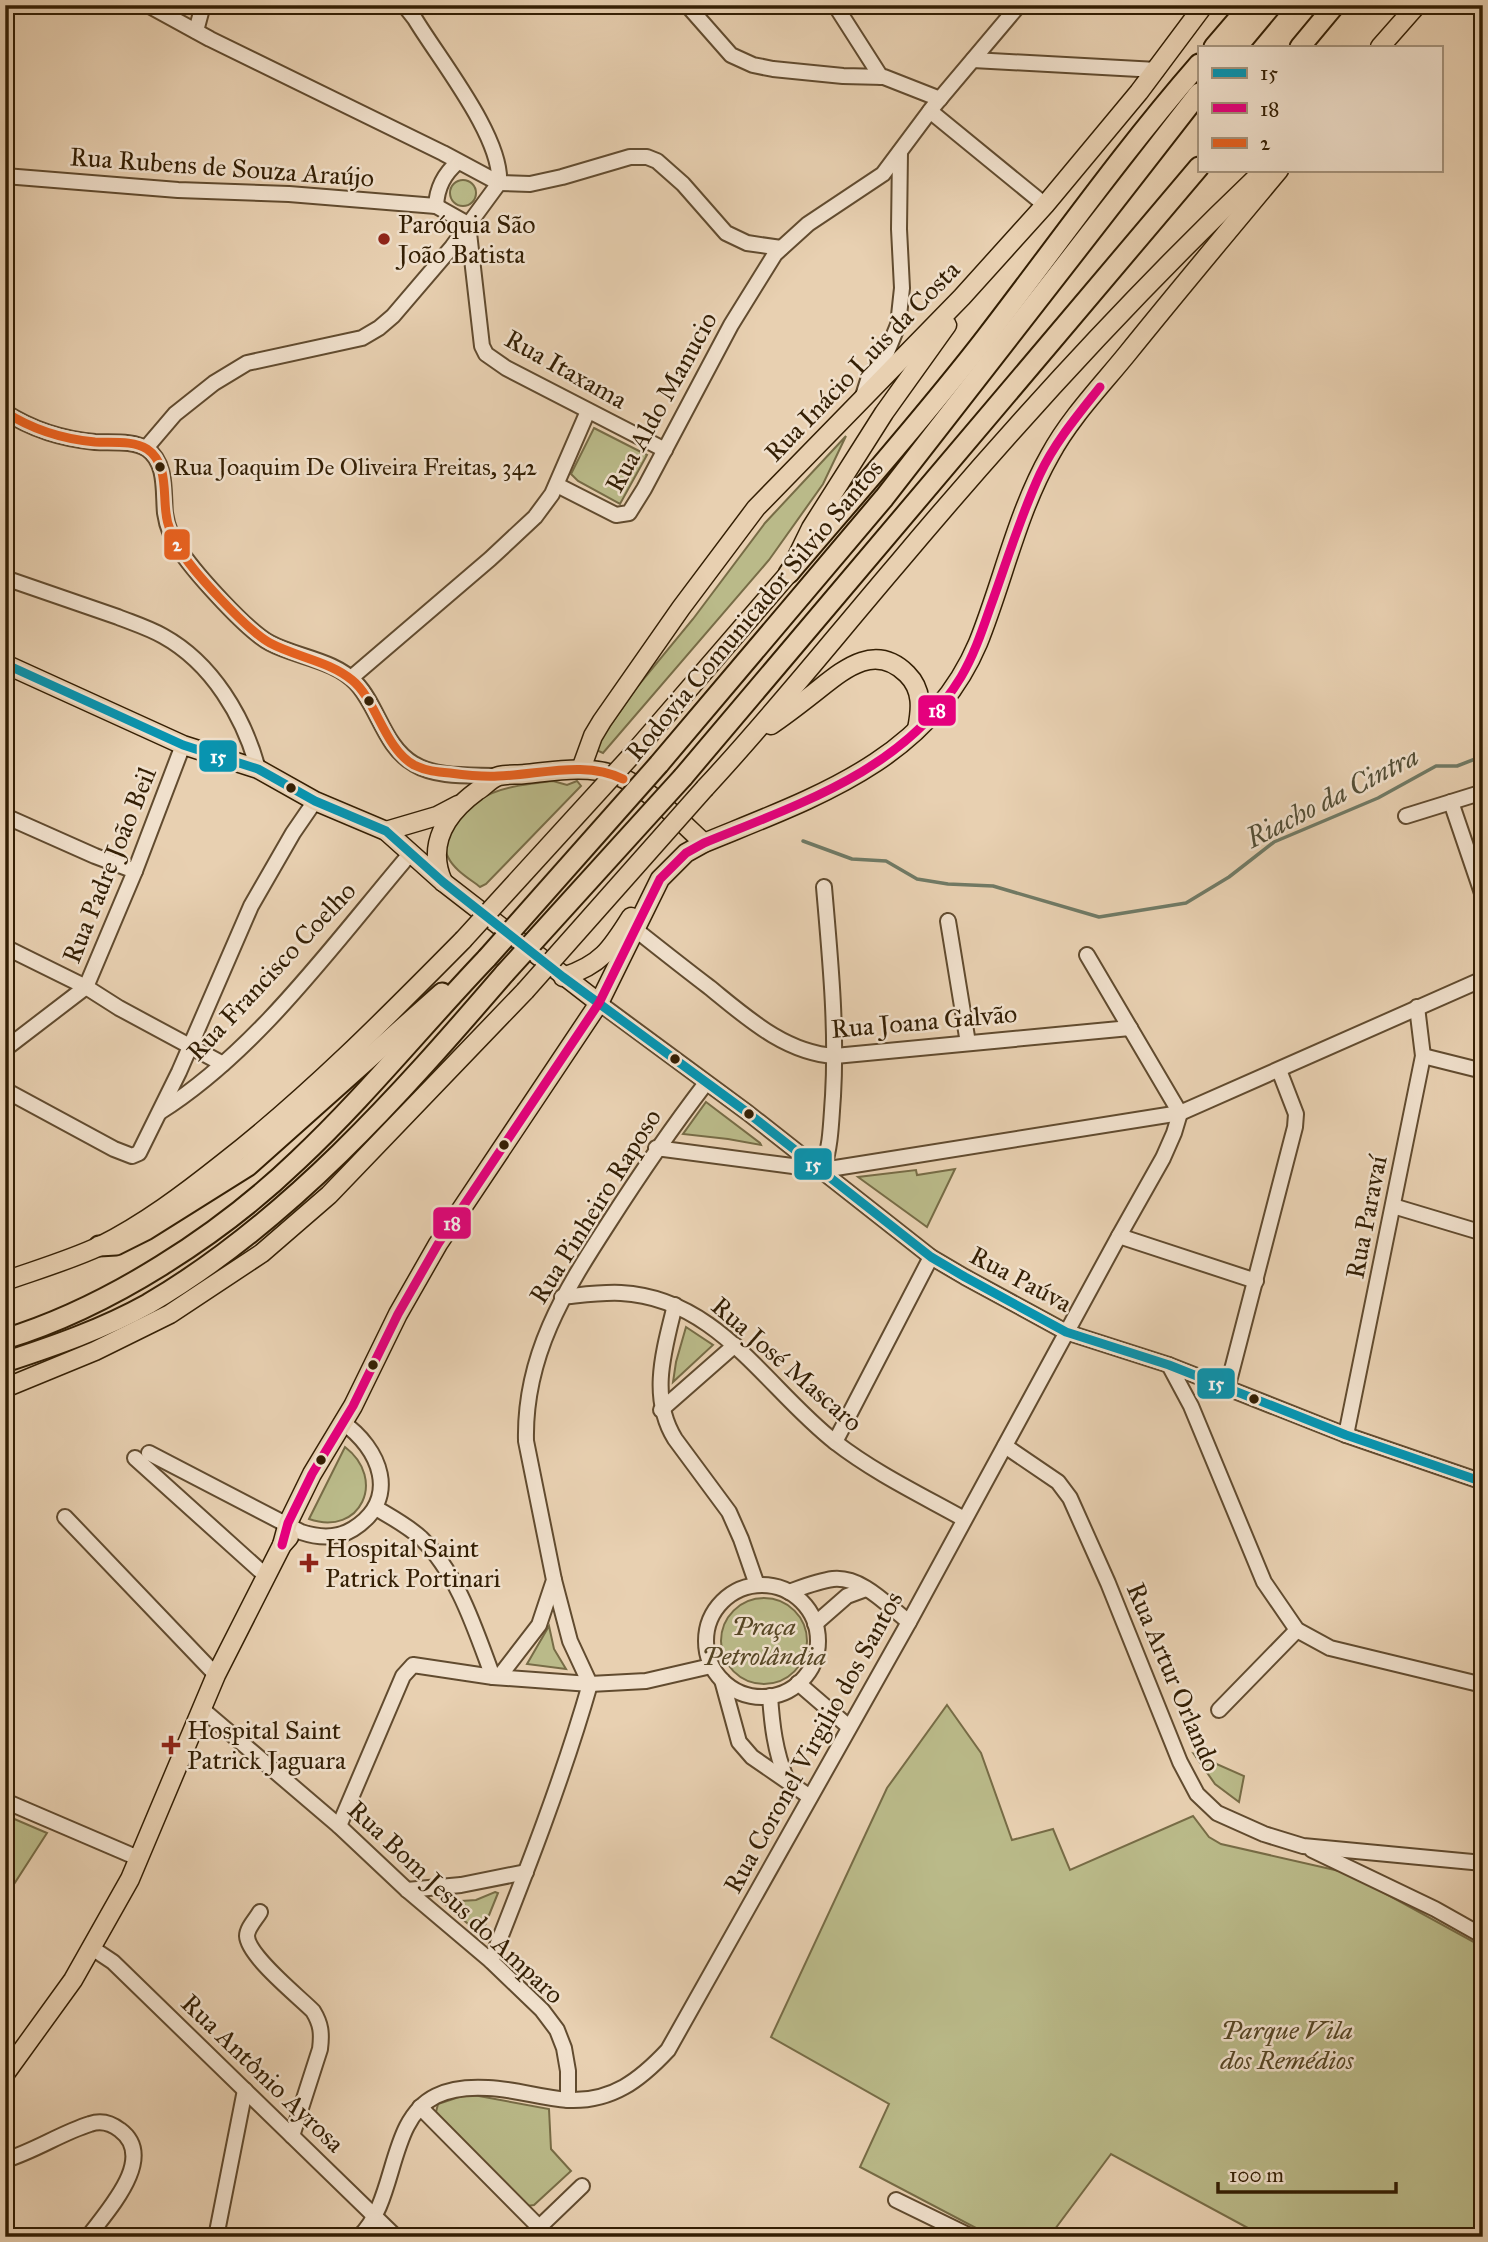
<svg xmlns="http://www.w3.org/2000/svg" width="1488" height="2242" viewBox="0 0 1488 2242" font-family="'IM FELL Great Primer',serif">
  <rect width="100%" height="100%" fill="#e8d0b1"/>
  <filter id="stains"><feTurbulence type="fractalNoise" baseFrequency=".00286" numOctaves="4"/><feColorMatrix values="0 0 0 0 .2 0 0 0 0 .09 0 0 0 0 .02 0 0 0 .5 -.17"/></filter>
  <radialGradient id="worn" r=".72"><stop offset=".6" stop-color="#630" stop-opacity="0"/><stop offset="1" stop-color="#630" stop-opacity=".3"/></radialGradient>
  <!-- green -->
  <g fill="#baba89" stroke="#776c46" stroke-width="2">
    <circle cx="463" cy="193" r="13"/>
    <polygon points="594,428 647,455 620,504 578,481 571,474"/>
    <polygon points="846,436 823,484 769,560 603,753 594,749 637,687 693,619 765,523"/>
    <path d="M553,781L567,785L577,781L581,786L486,884L480,887C470,879 454,870 448,857C443,848 447,841 451,832C472,789 511,786 553,781Z"/>
    <polygon points="706,1102 760,1143 761,1145 728,1139 683,1134"/>
    <polygon points="955,1169 927,1227 858,1177 916,1170 917,1175"/>
    <polygon points="686,1327 713,1345 673,1382 676,1362"/>
    <path d="M345,1447C387,1479 361,1537 309,1519Z"/>
    <circle cx="764" cy="1641" r="43"/>
    <polygon points="549,1626 554,1649 566,1669 527,1664"/>
    <polygon points="947,1705 981,1753 1012,1840 1053,1829 1070,1870 1193,1816 1209,1837 1221,1844 1348,1873 1483,1947 1483,2237 1270,2237 1259,2234 1111,2154 1049,2237 993,2237 860,2167 889,2104 771,2037 887,1788"/>
    <polygon points="1194,1754 1244,1776 1239,1802 1215,1784"/>
    <polygon points="5,1815 47,1833 5,1898"/>
    <polygon points="495,1892 498,1893 481,1935 445,1904 446,1902 476,1900"/>
    <polygon points="468,2094 549,2109 551,2149 571,2171 534,2205 527,2206 436,2112 438,2104"/>
  </g>
  <g fill="none" stroke-linecap="round" stroke-linejoin="round">
    <!-- stream -->
    <polyline stroke="#707a65" stroke-width="3.5" points="803,841 852,859 886,861 917,879 948,884 993,886 1099,917 1186,903 1229,877 1274,842 1378,798 1436,766 1457,766 1483,756"/>
    <!-- minor casing -->
    <g stroke="#614b2f" stroke-width="18">
      <g id="minor">
        <polyline points="148,5 210,39 443,153 499,183 530,184 562,177 630,157 647,157 657,161 683,184 726,233 747,243 781,248"/>
        <polyline points="687,5 731,55 753,65 773,69 843,76 884,77 940,99"/>
        <polyline points="835,5 881,77"/>
        <polyline points="5,12 8,5"/>
        <polyline points="196,31 203,5"/>
        <polyline points="973,60 1157,70"/>
        <polyline points="930,111 1045,205"/>
        <polyline points="5,176 178,190 289,194 436,206 468,224"/>
        <path d="M436,206C437,187 444,174 458,162"/>
        <polyline points="468,224 482,346 486,354 506,368 665,450"/>
        <polyline points="863,396 869,377 887,352 898,325 902,288 899,229 900,152"/>
        <path d="M5,412C33,430 62,439 95,442C111,443 133,440 147,449C167,463 163,492 165,513C167,527 173,541 181,552C197,575 247,631 270,643C296,657 335,660 356,683C378,706 384,747 414,764C437,778 470,775 497,776"/>
        <path d="M146,448L175,414L214,383L247,363L362,338L379,328L393,316L452,247L499,183C503,138 439,59 415,19L404,5"/>
        <polyline points="557,485 616,515 629,513 644,489 731,325 775,254 808,224 883,174 933,107 1019,5"/>
        <path d="M5,578C43,591 81,604 118,617C133,623 149,628 163,636C212,663 244,717 258,769"/>
        <polyline points="351,678 490,559 535,517 552,494 588,411"/>
        <polyline points="1451,802 1483,896"/>
        <polyline points="5,816 95,856 135,871"/>
        <polyline points="1406,816 1480,793"/>
        <polyline points="948,921 968,1043"/>
        <path d="M636,930C660,949 684,968 709,987C746,1017 785,1053 835,1056L1130,1028"/>
        <polyline points="5,947 86,987 119,1008 223,1064"/>
        <polyline points="1087,955 1180,1113"/>
        <polyline points="599,1003 748,1113 931,1257 965,1277 1066,1332 1169,1365 1346,1435 1483,1482"/>
        <polyline points="5,1049 86,987 135,871 183,745"/>
        <polyline points="1423,1056 1483,1071"/>
        <polyline points="5,1090 114,1149 132,1156 139,1153 179,1072 251,906 293,833 315,801"/>
        <path d="M160,1112C258,1050 335,942 410,854"/>
        <polyline points="656,1148 823,1170 1180,1113 1483,979"/>
        <path d="M823,1170C831,1145 831,1122 833,1096C837,1026 830,957 824,887"/>
        <polyline points="1393,1206 1483,1233"/>
        <polyline points="1119,1236 1256,1281"/>
        <path d="M562,1297C582,1295 601,1292 621,1293C718,1298 766,1388 835,1442C875,1473 921,1495 964,1519"/>
        <path d="M675,1305C664,1350 649,1397 675,1439L729,1512L741,1539L757,1585"/>
        <polyline points="1169,1365 1191,1406 1264,1582 1297,1630 1330,1648 1483,1685"/>
        <polyline points="1227,1389 1295,1127 1296,1114 1279,1070"/>
        <polyline points="661,1410 735,1345"/>
        <polyline points="1346,1435 1423,1056 1417,1007"/>
        <polyline points="835,1442 931,1257"/>
        <polyline points="1005,1446 1058,1482 1070,1498 1108,1583 1180,1762 1197,1794 1217,1813 1264,1834 1303,1846 1483,1863"/>
        <path d="M149,1453L301,1532C319,1538 337,1539 353,1529C401,1499 380,1448 342,1422"/>
        <polyline points="135,1458 266,1576"/>
        <path d="M376,1508C391,1517 408,1526 421,1538C458,1574 475,1629 493,1677"/>
        <polyline points="65,1517 216,1675"/>
        <polyline points="554,1580 570,1641 590,1684"/>
        <circle cx="762" cy="1641" r="56"/>
        <path d="M789,1592C803,1587 818,1581 833,1579C862,1576 888,1606 909,1622"/>
        <polyline points="815,1624 847,1596 866,1589"/>
        <path d="M499,1677L539,1625L554,1580L526,1441C524,1356 564,1292 608,1224C640,1174 670,1130 706,1083"/>
        <polyline points="722,1680 739,1742 752,1757 810,1797"/>
        <polyline points="798,1683 849,1727"/>
        <path d="M770,1696C772,1725 775,1751 786,1778"/>
        <polyline points="202,1709 339,1826 407,1890 491,1961 542,2010 557,2030 564,2048 568,2071 568,2100"/>
        <polyline points="1219,1710 1297,1630"/>
        <polyline points="5,1801 138,1858"/>
        <polyline points="339,1826 403,1676 413,1665 493,1677 590,1684 646,1681 711,1666"/>
        <polyline points="1312,1850 1435,1909 1483,1936"/>
        <polyline points="407,1890 461,1885 526,1872"/>
        <path d="M260,1912C256,1919 247,1928 247,1936C248,1956 298,1996 313,2011C321,2024 322,2033 320,2049L292,2136"/>
        <polyline points="92,1948 113,1962 396,2237"/>
        <path d="M491,1961C527,1870 563,1778 590,1684"/>
        <polyline points="420,2107 539,2227"/>
        <path d="M5,2160C35,2151 61,2133 90,2124C101,2120 111,2123 120,2130C158,2158 106,2212 88,2237"/>
        <polyline points="896,2200 972,2237"/>
        <polyline points="216,2237 245,2090"/>
        <path d="M359,2237C398,2200 387,2120 436,2096C452,2088 471,2087 488,2088C515,2089 541,2098 568,2100C612,2102 640,2080 668,2050L909,1622L1119,1236L1163,1158L1174,1133L1180,1113"/>
        <polyline points="529,2237 582,2186"/>
        <polyline points="747,2237 759,2237"/>
      </g>
    </g>
    <!-- major casing -->
    <g stroke="#341f04" stroke-width="21">
      <g id="major">
        <polyline points="1380,47 1417,5"/>
        <polyline points="5,664 183,745 258,769 315,801 386,831 443,882 599,1003"/>
        <path d="M771,725C786,715 800,704 814,693C842,671 874,641 907,674C923,690 921,709 917,729"/>
        <polyline points="631,756 789,573 811,528 884,413 947,325"/>
        <polyline points="581,769 593,736 602,721 681,608 756,508 962,297 1045,205 1139,92 1204,5"/>
        <path d="M705,788C773,715 834,638 899,562C1014,425 1135,293 1264,170"/>
        <polyline points="386,831 437,816 458,805"/>
        <path d="M443,882C426,844 447,813 477,791C484,787 491,778 499,776C507,774 517,775 525,774C555,771 587,765 615,775C647,786 679,820 704,843"/>
        <path d="M563,977C601,965 611,949 631,917"/>
        <path d="M5,1281C36,1270 70,1260 100,1246C144,1224 184,1194 223,1163C309,1096 386,1018 463,940"/>
        <polyline points="5,1388 95,1351 170,1314 262,1253 329,1195 525,991"/>
        <path d="M282,1545L288,1523L312,1474L353,1406L398,1314L438,1244L599,1003L660,879L686,853L704,843C813,798 928,761 978,643C1003,581 1017,513 1050,455C1070,418 1101,386 1127,354C1177,292 1228,231 1279,170"/>
        <polyline points="5,2074 73,1980 130,1879 216,1675 282,1545 289,1537"/>
      </g>
    </g>
    <!-- highway casing -->
    <g stroke="#341f04" stroke-width="23">
      <g id="highway">
        <polyline points="1214,47 1250,5"/>
        <polyline points="1237,47 1272,5"/>
        <polyline points="1300,47 1335,5"/>
        <path d="M789,573C855,495 924,418 987,336C1057,245 1123,151 1199,64"/>
        <polyline points="659,764 884,498 1199,93"/>
        <polyline points="683,777 1199,167"/>
        <polyline points="99,1246 116,1245 146,1230 248,1166 442,993"/>
        <path d="M5,1339C109,1307 220,1235 298,1160C365,1097 423,1025 487,958"/>
        <path d="M5,1362C54,1346 103,1329 148,1304C288,1222 400,1095 505,973"/>
      </g>
    </g>
    <!-- minor -->
    <use href="#minor" stroke="#f0e0cc" stroke-width="14"/>
    <!-- major -->
    <use href="#major" stroke="#e8d0b1" stroke-width="18"/>
    <!-- highway -->
    <use href="#highway" stroke="#e8d0b1" stroke-width="19"/>
    <!-- major-bridge casing -->
    <g stroke="#341f04" stroke-width="21" stroke-linecap="butt">
      <g id="major-bridge">
        <polyline points="463,940 631,756"/>
        <polyline points="525,991 705,788"/>
      </g>
    </g>
    <!-- highway-bridge casing -->
    <g stroke="#341f04" stroke-width="23" stroke-linecap="butt">
      <g id="highway-bridge">
        <polyline points="487,958 659,764"/>
        <polyline points="505,973 683,777"/>
      </g>
    </g>
    <!-- major-bridge -->
    <use href="#major-bridge" stroke="#e8d0b1" stroke-width="18"/>
    <!-- highway-bridge -->
    <use href="#highway-bridge" stroke="#e8d0b1" stroke-width="19"/>
    <!-- bus-1 casing -->
    <g stroke="#f0e0cc" stroke-width="14">
      <polyline id="bus-1" points="5,664 183,745 258,769 315,801 386,831 443,882 563,977 748,1113 931,1257 965,1277 1066,1332 1169,1365 1346,1435 1483,1482"/>
    </g>
    <!-- bus-2 casing -->
    <g stroke="#f0e0cc" stroke-width="14">
      <path id="bus-2" d="M282,1545L288,1523L312,1474L353,1406L398,1314L438,1244L599,1003L660,879L686,853L704,843C799,804 905,770 961,677C974,655 982,631 990,608C1006,564 1020,517 1040,474C1055,442 1078,415 1100,387"/>
    </g>
    <!-- bus-3 casing -->
    <g stroke="#f0e0cc" stroke-width="14">
      <path id="bus-3" d="M5,412C33,430 62,439 95,442C111,443 133,440 147,449C168,463 163,492 166,513C167,526 173,537 179,548C190,569 249,632 270,643C296,657 329,661 352,680C376,699 384,748 414,765C426,771 437,772 450,773C465,775 482,777 498,776C539,775 585,760 623,779"/>
    </g>
    <!-- bus-1 -->
    <use href="#bus-1" stroke="#0894b0" stroke-width="9"/>
    <!-- bus-2 -->
    <use href="#bus-2" stroke="#e5007d" stroke-width="9"/>
    <!-- bus-3 -->
    <use href="#bus-3" stroke="#e86220" stroke-width="9"/>
  </g>
  <!-- markers -->
  <g fill="#8f2418" stroke="#f0e0cc" stroke-width="2.5">
    <circle cx="384" cy="239" r="7"/>
    <path d="M305.5 1552.5h7v7h7v7h-7v7h-7v-7h-7v-7h7z"/>
    <path d="M167.5 1734.5h7v7h7v7h-7v7h-7v-7h-7v-7h7z"/>
  </g>
  <g fill="#341f04" stroke="#f0e0cc" stroke-width="2.5">
    <circle cx="160" cy="467" r="6"/>
    <circle cx="369" cy="701" r="6"/>
    <circle cx="291" cy="788" r="6"/>
    <circle cx="675" cy="1059" r="6"/>
    <circle cx="749" cy="1114" r="6"/>
    <circle cx="504" cy="1145" r="6"/>
    <circle cx="373" cy="1365" r="6"/>
    <circle cx="1254" cy="1399" r="6"/>
    <circle cx="321" cy="1460" r="6"/>
  </g>
  <g text-anchor="middle" dominant-baseline="central" stroke-width="5" stroke-linejoin="round" paint-order="stroke">
    <!-- bus labels -->
    <g font-size="24" fill="#341f04" stroke="#f0e0cc" text-anchor="start">
      <text x="173" y="467">Rua Joaquim De Oliveira Freitas, 342</text>
    </g>
    <!-- street labels -->
    <g font-size="26" fill="#341f04" stroke="#f0e0cc">
      <text transform="translate(222 167) rotate(4)">Rua Rubens de Souza Araújo</text>
      <text transform="translate(862 361) rotate(-46)">Rua Inácio Luis da Costa</text>
      <text transform="translate(566 369) rotate(29)">Rua Itaxama</text>
      <text transform="translate(661 402) rotate(-61)">Rua Aldo Manucio</text>
      <text transform="translate(754 610) rotate(-50)">Rodovia Comunicador Silvio Santos</text>
      <text transform="translate(109 865) rotate(-68)">Rua Padre João Beil</text>
      <text transform="translate(271 971) rotate(-47)">Rua Francisco Coelho</text>
      <text transform="translate(924 1021) rotate(-5)">Rua Joana Galvão</text>
      <text transform="translate(595 1206) rotate(-58)">Rua Pinheiro Raposo</text>
      <text transform="translate(1366 1217) rotate(-79)">Rua Paravaí</text>
      <text transform="translate(1021 1279) rotate(28)">Rua Paúva</text>
      <text transform="translate(787 1364) rotate(41)">Rua José Mascaro</text>
      <text transform="translate(1174 1677) rotate(67)">Rua Artur Orlando</text>
      <text transform="translate(813 1742) rotate(-61)">Rua Coronel Virgilio dos Santos</text>
      <text transform="translate(456 1902) rotate(43)">Rua Bom Jesus do Amparo</text>
      <text transform="translate(263 2073) rotate(44)">Rua Antônio Ayrosa</text>
    </g>
    <!-- poi labels -->
    <g font-size="26" fill="#341f04" stroke="#f0e0cc" text-anchor="start">
      <text x="398" y="224">Paróquia São<tspan x="398" dy="30">João Batista</tspan></text>
      <text x="325" y="1548">Hospital Saint<tspan x="325" dy="30">Patrick Portinari</tspan></text>
      <text x="187" y="1730">Hospital Saint<tspan x="187" dy="30">Patrick Jaguara</tspan></text>
    </g>
    <!-- park labels -->
    <g font-size="26" font-style="italic" fill="#564625" stroke="#f0e0cc">
      <text x="764" y="1626">Praça<tspan x="764" dy="30">Petrolândia</tspan></text>
      <text x="1287" y="2030">Parque Vila<tspan x="1287" dy="30">dos Remédios</tspan></text>
    </g>
    <!-- water labels -->
    <g font-size="28" font-style="italic" fill="#524d35" stroke="#f0e0cc">
      <text transform="translate(1332 797) rotate(-27)">Riacho da Cintra</text>
    </g>
  </g>
  <g stroke="#f0e0cc" stroke-width="2.5">
    <rect x="163" y="528" width="28" height="33" rx="7" fill="#e86220"/>
    <rect x="917" y="694" width="40" height="33" rx="7" fill="#e5007d"/>
    <rect x="198" y="739" width="40" height="34" rx="7" fill="#0894b0"/>
    <rect x="793" y="1147" width="40" height="34" rx="7" fill="#0894b0"/>
    <rect x="432" y="1206" width="40" height="34" rx="7" fill="#e5007d"/>
    <rect x="1196" y="1367" width="40" height="33" rx="7" fill="#0894b0"/>
  </g>
  <g font-size="19" text-anchor="middle" font-weight="bold" fill="#fff">
    <text x="177" y="551">2</text>
    <text x="937" y="717">18</text>
    <text x="218" y="763">15</text>
    <text x="813" y="1171">15</text>
    <text x="452" y="1230">18</text>
    <text x="1216" y="1390">15</text>
  </g>
  <!-- margin -->
  <rect width="1488" height="2242" fill="none" stroke="#e8d0b1" stroke-width="28"/>
  <rect x="7" y="7" width="1474" height="2228" fill="none" stroke="#341f04" stroke-width="3.5"/>
  <rect x="14" y="14" width="1460" height="2214" fill="none" stroke="#341f04" stroke-width="2"/>
  <!-- legend -->
  <rect x="1198" y="46" width="245" height="126" fill="#f0e0cc" stroke="#a5937c" stroke-width="2"/>
  <rect x="1212" y="68" width="35" height="10" fill="#0894b0" stroke="#a5937c" stroke-width="2"/>
  <text x="1260" y="80" font-size="21" fill="#341f04">15</text>
  <rect x="1212" y="103" width="35" height="10" fill="#e5007d" stroke="#a5937c" stroke-width="2"/>
  <text x="1260" y="116" font-size="21" fill="#341f04">18</text>
  <rect x="1212" y="138" width="35" height="10" fill="#e86220" stroke="#a5937c" stroke-width="2"/>
  <text x="1260" y="150" font-size="21" fill="#341f04">2</text>
  <!-- scale -->
  <path d="M1218 2182v10h178v-10" fill="none" stroke="#341f04" stroke-width="3.5"/>
  <text x="1229" y="2182" font-size="21" fill="#341f04" stroke="#f0e0cc" stroke-width="5" paint-order="stroke">100 m</text>
  <rect width="100%" height="100%" filter="url(#stains)"/>
  <rect width="100%" height="100%" fill="url(#worn)"/>
</svg>
